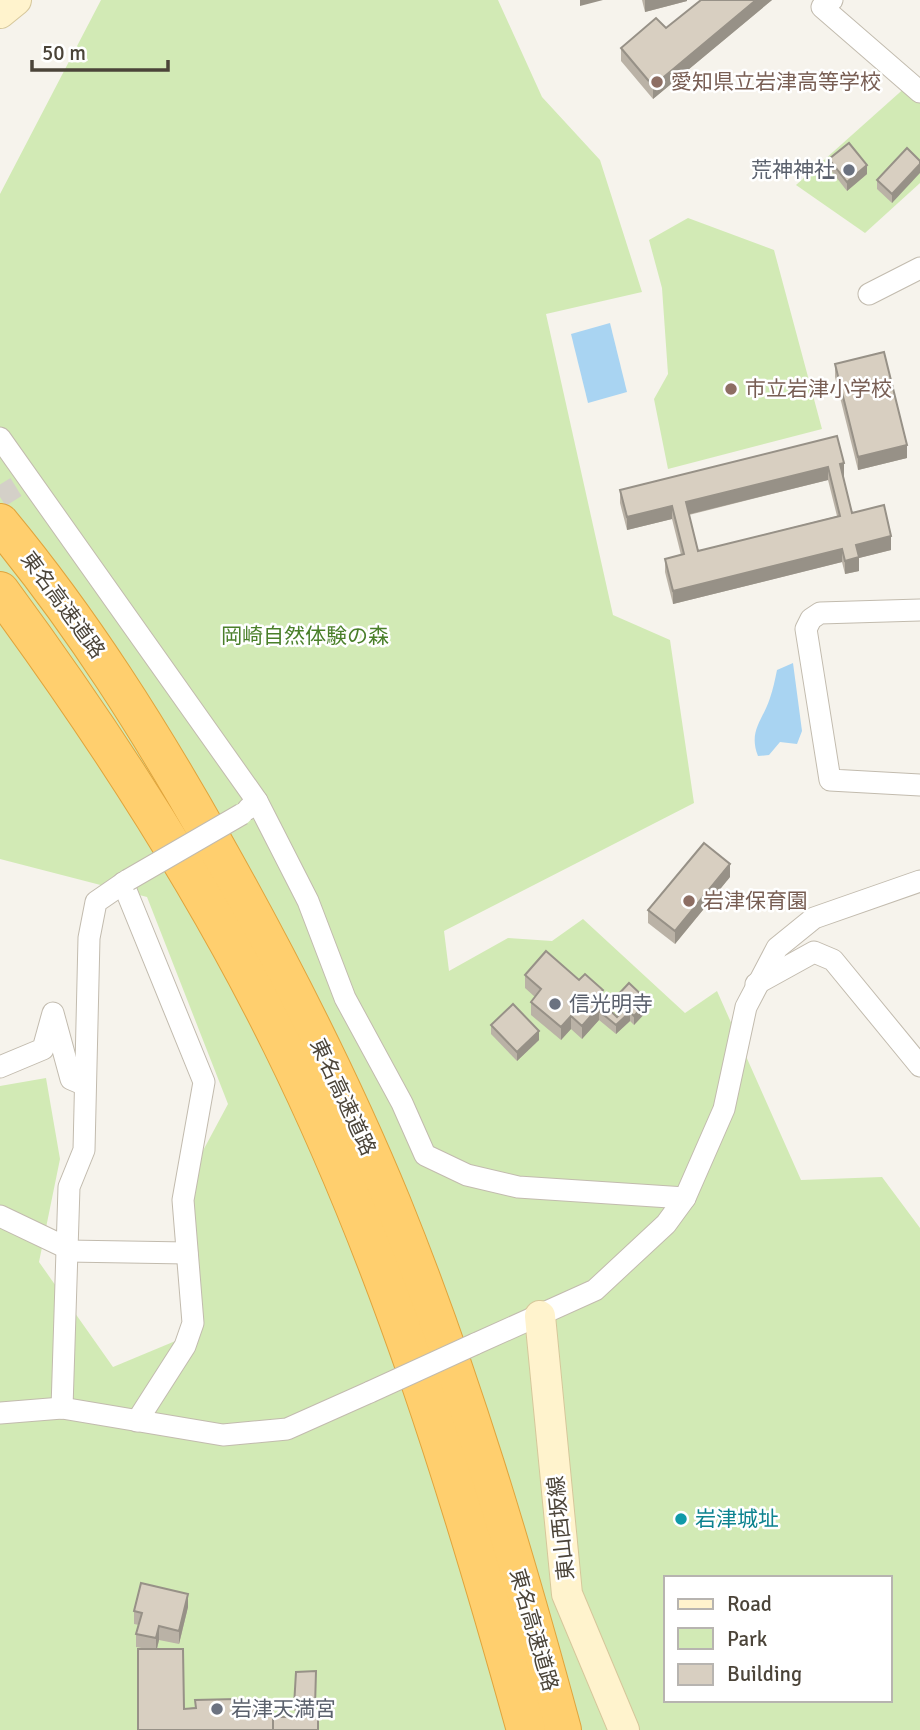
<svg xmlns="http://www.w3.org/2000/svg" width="920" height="1730" viewBox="0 0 920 1730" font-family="Signika,'Noto Sans JP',sans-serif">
  <rect width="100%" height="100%" fill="#f6f3ec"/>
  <!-- green -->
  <g fill="#d2eab5" fill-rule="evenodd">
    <path d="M101,0H498L542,97L600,160L642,292L546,314L613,615L670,640L694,803L444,931L449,971L508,938L552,941L583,919L685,1013L717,991L801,1180L882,1177L920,1228V1730H0V1086L46,1078L60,1159L39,1262L113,1367L185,1337L176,1201L228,1104L147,897L0,859V194ZM666,1578H890V1700H666Z"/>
    <polygon points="908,85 920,97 920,183 865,233 796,185"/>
    <polygon points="688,218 774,250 822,429 668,469 654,399 668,374 662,288 649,240"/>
  </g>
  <!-- water -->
  <g fill="#a9d4f2">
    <polygon points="610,323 627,392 588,403 571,334"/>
    <path d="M793,663L802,731L797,744L780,742L769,755L758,756C748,731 763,720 770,698C773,689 775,680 777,670Z"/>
  </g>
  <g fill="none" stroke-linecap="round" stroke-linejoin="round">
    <!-- street-tunnel -->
    <polyline stroke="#d4d0c8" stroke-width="21" stroke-dasharray="21 10" stroke-linecap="butt" points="0,497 16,487"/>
    <!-- street casing -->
    <g stroke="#c2bbae" stroke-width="23">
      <g id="street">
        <polyline points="832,0 822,7 920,92"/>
        <polyline points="869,294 920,268"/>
        <polyline points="0,438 257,801 248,809"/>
        <polyline points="920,610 820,613 811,619 806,629 830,780 920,785"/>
        <polyline points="257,801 308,901 345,998 402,1103 425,1155 467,1175 518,1187 685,1198"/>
        <polyline points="123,883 204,1082 183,1200 193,1323 185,1346 137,1421"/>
        <polyline points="756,984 814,952 833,960 920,1066"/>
        <polyline points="0,1067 43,1049 53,1013 71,1079 85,1085"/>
        <polyline points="0,1216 67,1248"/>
        <polyline points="67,1251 187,1253"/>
        <polyline points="475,1344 595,1290 666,1224 685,1198 724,1109 746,1007 777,948 814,918 920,881"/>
        <polyline points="62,1408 69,1187 84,1150 89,938 96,902 128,880"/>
        <polyline points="0,1413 62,1408 223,1435 287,1429 370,1392"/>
      </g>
    </g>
    <!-- secondary casing -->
    <g stroke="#d6c79b" stroke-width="32">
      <g id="secondary">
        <polyline points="0,13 16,0"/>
        <polyline points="540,1316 567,1594 624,1730"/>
      </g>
    </g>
    <!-- highway casing -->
    <g stroke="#e0a43c" stroke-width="40">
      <g id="highway">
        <path d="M0,523C82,622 150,730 213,842C279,959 341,1080 392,1204C461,1374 514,1553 562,1730"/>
        <path d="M0,591C106,735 202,883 281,1043C389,1261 461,1496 526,1730"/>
      </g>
    </g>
    <!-- street -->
    <use href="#street" stroke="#fff" stroke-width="21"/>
    <!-- secondary -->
    <use href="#secondary" stroke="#fff3cd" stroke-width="30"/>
    <!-- highway -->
    <use href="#highway" stroke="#ffcf6e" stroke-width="38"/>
    <!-- street-bridge casing -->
    <g stroke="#c2bbae" stroke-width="23" stroke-linecap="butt">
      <g id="street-bridge">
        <polyline points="128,880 242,814"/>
        <polyline points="370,1392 475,1344"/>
      </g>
    </g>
    <!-- street-bridge -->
    <use href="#street-bridge" stroke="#fff" stroke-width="21"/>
  </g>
  <!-- wall -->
  <g fill="#bab2a6" fill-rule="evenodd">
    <polygon points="642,0 687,0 687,1 645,12"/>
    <polygon points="701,0 772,0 653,99 621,61 621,48 666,28"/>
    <polygon points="829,159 867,174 847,191 829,168"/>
    <polygon points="920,161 892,203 877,189 877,180"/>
    <polygon points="835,364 907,458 858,470 835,377"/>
    <path d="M837,436L844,476L843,477L852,513L891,550L859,558V571L845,574L842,562L673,604L665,572V559L681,555L672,519L627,530L620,503V490ZM828,480L837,516L698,551L689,515Z"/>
    <polygon points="730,877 675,944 648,923 648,910"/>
    <polygon points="525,975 603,1000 604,1005 617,1017 621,1013 615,1007 615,998 648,1010 634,1025 630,1021 616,1034 599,1020 582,1039 571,1029 561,1040 531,1015 531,1002 535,997 525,988"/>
    <polygon points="491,1025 539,1040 517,1061 491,1034"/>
    <polygon points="188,1607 179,1644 159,1640 157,1649 184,1709 237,1699 138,1730 147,1649 136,1647 136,1634 139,1625 134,1624 134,1611"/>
    <polygon points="316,1671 315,1711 294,1711 296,1672"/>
  </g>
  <!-- shaded-wall -->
  <g fill="#979187">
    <polygon points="580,0 603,0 580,6"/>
    <polygon points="645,0 687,0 687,1 645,12"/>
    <polygon points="756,0 772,0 653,99 653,86"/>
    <polygon points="920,164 920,173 892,203 892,194"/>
    <polygon points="867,165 867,174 847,191 847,182"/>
    <polygon points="907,445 907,458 858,470 858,457"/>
    <polygon points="844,463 844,476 840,477 840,464"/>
    <polygon points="828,467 828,480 686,515 686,502"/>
    <polygon points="672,506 672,519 627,530 627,517"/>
    <polygon points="891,536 891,550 859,558 859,571 845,574 845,561 856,545"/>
    <polygon points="842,549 842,562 673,604 673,591"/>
    <polygon points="730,864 730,877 675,944 675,931"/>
    <polygon points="603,990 604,1014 599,1011 599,1020 582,1039 582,1026 598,996"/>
    <polygon points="648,1001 648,1010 634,1025 634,1016"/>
    <polygon points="630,1012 630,1021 616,1034 616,1025"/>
    <polygon points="571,1016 571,1029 561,1040 561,1027"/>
    <polygon points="539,1031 539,1040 517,1061 517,1052"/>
    <polygon points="188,1594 188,1607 179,1644 179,1631"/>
    <polygon points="159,1626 159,1640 156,1652 156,1638"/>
  </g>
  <!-- building -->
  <g fill="#d8cfc1" stroke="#979187" stroke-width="2" fill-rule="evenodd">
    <polygon points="701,0 756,0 653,86 621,48 656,18 666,28"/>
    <polygon points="849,143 867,165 847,182 829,159"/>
    <polygon points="907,148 920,161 920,164 892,194 877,180"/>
    <polygon points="884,352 907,445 858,457 835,364"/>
    <path d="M837,436L844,463L840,464L852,513L884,505L891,536L856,545L859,557L845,561L842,549L673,591L665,559L684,554L672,506L627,517L620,490ZM828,467L840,516L698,551L686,502Z"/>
    <polygon points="704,843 730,864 675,931 648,910"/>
    <polygon points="546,951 579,980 585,974 603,990 598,996 604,1001 582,1026 571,1016 561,1027 531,1002 541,989 525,975"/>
    <polygon points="629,983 648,1001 634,1016 630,1012 616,1025 599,1011 604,1005 617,1017 626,1008 615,998"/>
    <polygon points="513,1004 539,1031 517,1052 491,1025"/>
    <polygon points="141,1583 188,1594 179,1631 159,1626 156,1638 136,1634 142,1613 134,1611"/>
    <polygon points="138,1649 183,1649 184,1709 196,1708 195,1700 237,1699 237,1705 273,1705 273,1730 138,1730"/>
    <polygon points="316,1671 315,1707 294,1706 296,1672"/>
    <rect x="273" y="1717" width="45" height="13"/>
  </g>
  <!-- markers -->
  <g fill="#8d6e63" stroke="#fff" stroke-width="2.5">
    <circle cx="657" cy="82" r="7"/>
    <circle cx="731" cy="389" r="7"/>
    <circle cx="689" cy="901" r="7"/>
  </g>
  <g fill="#6b7280" stroke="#fff" stroke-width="2.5">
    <circle cx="849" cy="170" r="7"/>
    <circle cx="555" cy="1004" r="7"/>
    <circle cx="217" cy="1709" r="7"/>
  </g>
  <circle fill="#0f9aa8" stroke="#fff" stroke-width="2.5" cx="681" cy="1519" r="7"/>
  <g text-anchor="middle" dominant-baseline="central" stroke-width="5" stroke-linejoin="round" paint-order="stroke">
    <!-- education labels -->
    <g font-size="21" fill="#785e54" stroke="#fff" text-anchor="start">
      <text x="671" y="82">愛知県立岩津高等学校</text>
      <text x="745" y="389">市立岩津小学校</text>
      <text x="703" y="901">岩津保育園</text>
    </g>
    <!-- worship labels -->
    <g font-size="21" fill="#5b616d" stroke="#fff" text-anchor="start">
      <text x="835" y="170" text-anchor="end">荒神神社</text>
      <text x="569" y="1004">信光明寺</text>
      <text x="231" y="1709">岩津天満宮</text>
    </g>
    <!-- street labels -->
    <g font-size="21" fill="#4b4439" stroke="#fff">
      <text transform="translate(63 605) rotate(54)">東名高速道路</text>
      <text transform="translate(343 1097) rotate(65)">東名高速道路</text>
      <text transform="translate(561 1528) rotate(-96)">東山西坂線</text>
      <text transform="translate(534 1630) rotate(74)">東名高速道路</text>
    </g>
    <!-- park labels -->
    <g font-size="21" fill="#4a7f2a" stroke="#fff">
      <text x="305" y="636">岡崎自然体験の森</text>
    </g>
    <!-- culture labels -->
    <g font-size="21" fill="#0d838f" stroke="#fff" text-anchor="start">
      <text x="695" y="1519">岩津城址</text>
    </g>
  </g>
  <!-- legend -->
  <rect x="664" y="1576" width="228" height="126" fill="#ffffff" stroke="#b7b4b0" stroke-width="2"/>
  <rect x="678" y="1599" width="35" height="10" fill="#fff3cd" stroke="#b7b4b0" stroke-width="2"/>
  <text x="727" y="1611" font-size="21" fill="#4b4439">Road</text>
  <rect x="678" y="1628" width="35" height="21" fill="#d2eab5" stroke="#b7b4b0" stroke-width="2"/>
  <text x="727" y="1646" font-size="21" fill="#4b4439">Park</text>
  <rect x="678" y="1664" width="35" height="21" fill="#d8cfc1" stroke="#b7b4b0" stroke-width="2"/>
  <text x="727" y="1681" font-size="21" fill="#4b4439">Building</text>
  <!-- scale -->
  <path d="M32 60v10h136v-10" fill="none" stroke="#4b4439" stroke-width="3.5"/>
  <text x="42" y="60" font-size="21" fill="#4b4439" stroke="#ffffff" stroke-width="5" paint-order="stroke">50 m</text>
</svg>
